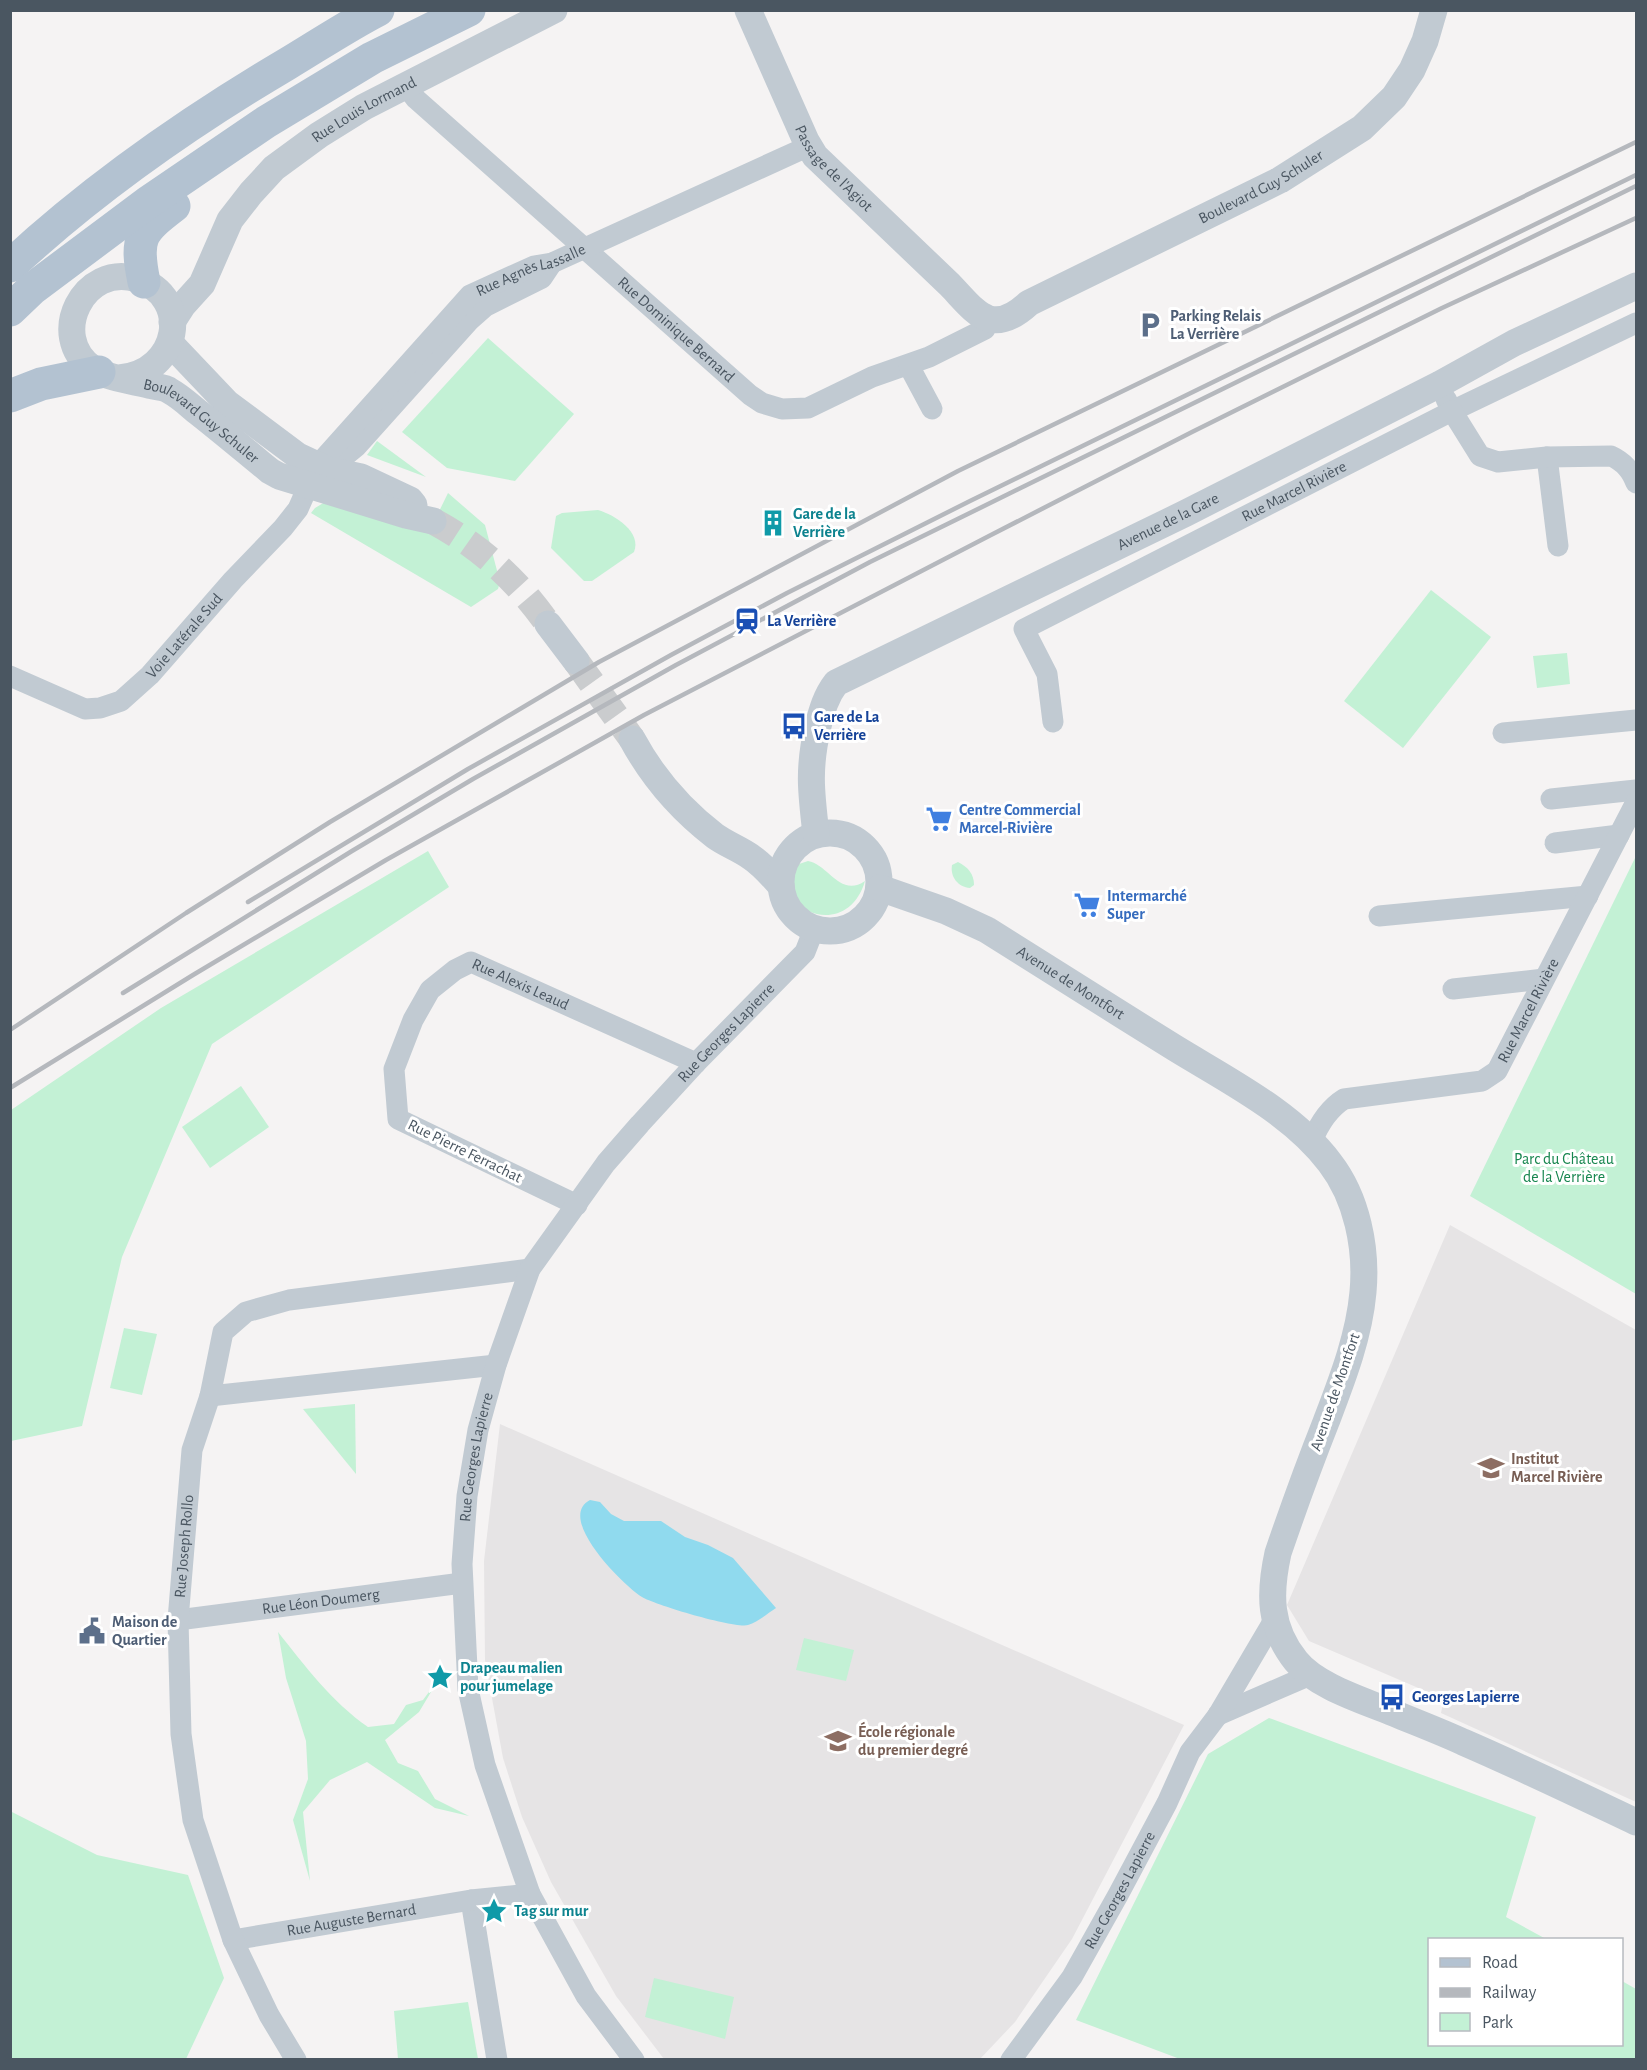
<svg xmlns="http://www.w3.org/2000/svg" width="1647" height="2070" viewBox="0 0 1647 2070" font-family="'Alegreya Sans',sans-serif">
  <rect width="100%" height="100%" fill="#f5f3f3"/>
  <!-- education -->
  <g fill="#e6e4e5">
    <polygon points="1450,1225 1636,1330 1636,1802 1441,1713 1444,1699 1309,1641 1287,1605"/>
    <polygon points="500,1424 1184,1725 1072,1939 1015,2022 980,2059 664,2059 616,1996 551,1882 522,1817 503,1758 485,1660 484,1561"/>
  </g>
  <!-- green -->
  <g fill="#c3f1d5">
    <polygon points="488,338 574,414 515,481 447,468 402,432"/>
    <polygon points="377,441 426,477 367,455"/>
    <polygon points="448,493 485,525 500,582 498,589 471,607 311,513 315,508 325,502 429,532"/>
    <path d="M598,510C615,515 642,532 634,552L592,581H584L551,548L556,516L562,513Z"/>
    <polygon points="1431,590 1491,637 1403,748 1344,701"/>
    <polygon points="1567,653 1570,684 1537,688 1533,656"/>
    <polygon points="428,851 449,887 212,1044 122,1257 82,1426 11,1441 11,1110 161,1008"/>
    <polygon points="1636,856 1636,1294 1470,1196"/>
    <path d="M808,861C828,864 840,898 865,881C847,942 771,911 793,866Z"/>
    <path d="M958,862C968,867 974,874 974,885L970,888C958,887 950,877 952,865Z"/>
    <polygon points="241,1086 269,1127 210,1168 182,1127"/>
    <polygon points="124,1328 157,1334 142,1395 110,1388"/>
    <polygon points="355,1404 356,1474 303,1409"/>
    <path d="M278,1632C305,1666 332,1702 368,1727L394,1724L406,1705L423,1700L440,1677L419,1712L385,1740L398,1763L418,1771L435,1799L469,1816L435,1808L367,1762L330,1780L303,1812L310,1881L293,1820L308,1779L306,1741L286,1678Z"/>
    <polygon points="804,1638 854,1650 846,1681 796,1670"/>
    <polygon points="1269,1718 1536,1817 1506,1917 1546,1939 1430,1940 1430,2044 1622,2044 1622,1981 1636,1989 1636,2059 1180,2059 1076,2020 1208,1754"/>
    <polygon points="10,1811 97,1855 188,1875 224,1978 186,2059 11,2059"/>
    <polygon points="654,1978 734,1997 725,2039 645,2017"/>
    <polygon points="468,2002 478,2059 398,2059 394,2011"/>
  </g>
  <!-- water -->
  <path fill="#90daee" d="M590,1500L600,1502L611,1514L624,1521H661L685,1537L708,1545L733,1558L776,1608C768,1613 758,1622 748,1625C736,1629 655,1605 642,1597C624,1586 555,1518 590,1500Z"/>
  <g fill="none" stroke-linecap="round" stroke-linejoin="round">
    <!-- tertiary-tunnel -->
    <g stroke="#caccce" stroke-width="27" stroke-dasharray="27 14" stroke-linecap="butt">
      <path d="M433,521C481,547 516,579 548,624"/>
      <polyline points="576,661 632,739"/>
    </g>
    <!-- minor -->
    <g stroke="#c1cad2" stroke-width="21">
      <path id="s1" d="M406,86L416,99L750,395L762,403L782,409L808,408L872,377L929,357L985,329L988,319"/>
      <polyline points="909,366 932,409"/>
      <polyline points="1446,399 1452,411 1636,323"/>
      <polyline points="1547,457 1558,546"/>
      <polyline points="328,470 356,447 469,321 486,306 542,278 552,263"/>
      <path id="s2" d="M10,676L85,709L100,708L121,701L150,675L233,580L283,528L298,509L317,466L470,295L534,266L552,263L809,146"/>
      <path id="s3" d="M1053,722L1047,674L1024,629L1452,411L1480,456L1498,462L1547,457L1611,456C1624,462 1631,470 1636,483"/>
      <polyline points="1503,733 1636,720"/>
      <polyline points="1551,799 1636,790"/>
      <polyline points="1555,843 1619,835"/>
      <polyline points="1379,916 1588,896"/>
      <polyline points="1453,989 1544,979"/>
      <path id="s4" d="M1312,1141C1319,1124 1328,1109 1344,1099L1482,1081L1497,1071L1636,802"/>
      <path id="s5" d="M577,1205L398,1119L394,1069L413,1020L430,990L455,970L471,962L696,1063"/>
      <polyline points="210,1396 496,1365"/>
      <path id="s6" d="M178,1620L462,1583"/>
      <polyline points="1218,1715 1310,1675"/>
      <polyline points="471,1900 497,2060"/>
      <path id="s7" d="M233,1940L471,1900L530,1894"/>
      <path id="s8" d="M296,2060L269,2015L233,1940L193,1820L181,1734L178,1620L192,1450L210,1396L223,1332L246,1312L289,1300L530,1269"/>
      <path id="s9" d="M634,2060L586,1996L530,1894L485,1765L468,1689L462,1564L467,1496L478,1430L496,1365L530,1269L606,1163L640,1124L696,1063L805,952L814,929"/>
      <path id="s10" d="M1011,2060L1072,1977L1118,1895L1167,1803L1190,1752L1218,1715L1274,1620"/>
    </g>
    <!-- tertiary -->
    <g stroke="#c1cad2" stroke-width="27">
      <path id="s11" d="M748,10L806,141L815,156L950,285C976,312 991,338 1029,303L1280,180L1362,128L1394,97L1412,70L1425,41L1434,10"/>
      <path id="s12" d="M172,322L183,305L202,284L230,220L251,193L274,168L319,135L364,107L554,10"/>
      <polyline points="170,343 227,403 298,456 328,470 361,477 410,500 414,505"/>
      <path id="s13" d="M119,378C180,373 193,297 137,279C84,262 47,336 92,368C109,379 134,381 153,386C159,387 166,388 170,391C181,397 190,406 199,413C223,432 247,452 270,471L279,476L406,515L433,521"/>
      <polyline points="548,624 576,661"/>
      <path d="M632,739C653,778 680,809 715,836C726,844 740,849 751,857C763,865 772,876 781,886"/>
      <circle cx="830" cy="882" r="49"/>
      <path id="s14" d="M816,834C811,792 808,768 818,726C822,710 826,696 836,683L1186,513L1440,384L1514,343L1636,286"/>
      <path id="s15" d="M880,888L946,911L987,930C1049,969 1112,1009 1175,1048C1227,1080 1293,1113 1330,1163C1357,1198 1367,1248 1363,1292C1359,1337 1342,1380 1326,1422C1309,1465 1293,1509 1278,1553C1269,1594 1269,1627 1296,1661C1316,1686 1362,1700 1391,1712C1415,1722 1439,1731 1463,1742C1521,1767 1579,1795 1636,1822"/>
    </g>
    <!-- primary -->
    <g stroke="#b3c2d1" stroke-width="33">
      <path d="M10,266C94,188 189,122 287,64C317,46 347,26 378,10"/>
      <path d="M144,282C135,238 140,232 174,206"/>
      <polyline points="10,310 32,289 147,203 266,122 372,58 469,10"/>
      <polyline points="10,396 41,384 99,372"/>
    </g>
    <!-- rail -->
    <g stroke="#b5b8bd" stroke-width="4.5">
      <polyline points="248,902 468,769 671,655 787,593 970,501 1636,175"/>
      <polyline points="123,993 352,851 473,779 676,665 870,562 1636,186"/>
      <polyline points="10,1030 186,913 330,822 599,662 958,471 1636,142"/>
      <polyline points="10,1088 193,975 386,860 644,715 989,536 1192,432 1442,308 1636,218"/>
    </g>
  </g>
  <!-- icons -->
  <defs>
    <g id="parking-bare" transform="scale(2.07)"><path d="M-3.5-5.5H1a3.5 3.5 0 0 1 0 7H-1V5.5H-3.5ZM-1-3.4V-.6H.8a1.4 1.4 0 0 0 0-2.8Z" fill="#5c6f8a" stroke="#fff" stroke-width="2.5" paint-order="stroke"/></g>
    <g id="building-bare" transform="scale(2.07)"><path d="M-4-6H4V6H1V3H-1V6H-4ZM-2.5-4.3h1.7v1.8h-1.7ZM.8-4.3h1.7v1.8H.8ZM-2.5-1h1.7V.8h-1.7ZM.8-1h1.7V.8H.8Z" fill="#0f9aa8" stroke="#fff" stroke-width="2.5" paint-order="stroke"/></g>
    <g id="station-bare" transform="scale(2.07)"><path d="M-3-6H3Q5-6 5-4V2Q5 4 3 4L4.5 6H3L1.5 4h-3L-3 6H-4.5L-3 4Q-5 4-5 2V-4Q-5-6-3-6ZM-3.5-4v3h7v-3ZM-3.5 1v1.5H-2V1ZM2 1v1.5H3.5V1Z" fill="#1a4fb4" stroke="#fff" stroke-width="2.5" paint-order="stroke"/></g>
    <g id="bus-bare" transform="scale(2.07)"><path d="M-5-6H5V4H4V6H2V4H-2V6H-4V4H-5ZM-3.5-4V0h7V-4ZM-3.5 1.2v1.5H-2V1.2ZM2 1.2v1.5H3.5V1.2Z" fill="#1a4fb4" stroke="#fff" stroke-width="2.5" paint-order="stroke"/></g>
    <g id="supermarket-bare" transform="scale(2.07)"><path d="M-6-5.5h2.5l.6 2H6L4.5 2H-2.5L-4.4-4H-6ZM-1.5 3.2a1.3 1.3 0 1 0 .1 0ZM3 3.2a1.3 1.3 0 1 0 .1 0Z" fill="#3f7fe0" stroke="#fff" stroke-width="2.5" paint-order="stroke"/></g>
    <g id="university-bare" transform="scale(2.07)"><path d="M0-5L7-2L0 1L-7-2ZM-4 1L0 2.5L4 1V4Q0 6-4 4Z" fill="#8d6e63" stroke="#fff" stroke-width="2.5" paint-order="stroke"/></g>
    <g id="civic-bare" transform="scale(2.07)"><path d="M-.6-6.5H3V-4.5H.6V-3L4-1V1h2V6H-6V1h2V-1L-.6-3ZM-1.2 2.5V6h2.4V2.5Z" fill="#5c6f8a" stroke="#fff" stroke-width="2.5" paint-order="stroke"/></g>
    <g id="sight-bare" transform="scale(2.07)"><path d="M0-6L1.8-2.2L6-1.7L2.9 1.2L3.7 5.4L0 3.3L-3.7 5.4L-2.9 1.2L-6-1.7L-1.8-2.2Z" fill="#0f9aa8" stroke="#fff" stroke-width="2.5" paint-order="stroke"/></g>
    <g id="school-bare" transform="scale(2.07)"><path d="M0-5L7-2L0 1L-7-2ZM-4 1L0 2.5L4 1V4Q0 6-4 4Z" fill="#8d6e63" stroke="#fff" stroke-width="2.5" paint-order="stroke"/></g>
  </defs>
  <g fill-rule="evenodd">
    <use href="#parking-bare" x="1150" y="325"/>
    <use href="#building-bare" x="773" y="523"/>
    <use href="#station-bare" x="747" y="621"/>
    <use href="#bus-bare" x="794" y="726"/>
    <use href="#supermarket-bare" x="939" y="819"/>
    <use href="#supermarket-bare" x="1087" y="905"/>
    <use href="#university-bare" x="1491" y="1468"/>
    <use href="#civic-bare" x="92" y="1631"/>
    <use href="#sight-bare" x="440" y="1677"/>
    <use href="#bus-bare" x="1392" y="1697"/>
    <use href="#school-bare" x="838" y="1741"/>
    <use href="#sight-bare" x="494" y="1911"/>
  </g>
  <g text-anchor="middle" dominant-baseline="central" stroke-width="6" stroke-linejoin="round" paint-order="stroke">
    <!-- street labels -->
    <g font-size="16" fill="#4a5661" stroke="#fff">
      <text stroke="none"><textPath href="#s12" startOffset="294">Rue Louis Lormand</textPath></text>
      <text stroke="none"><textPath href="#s11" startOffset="182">Passage de l'Agiot</textPath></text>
      <text stroke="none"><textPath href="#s11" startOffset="704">Boulevard Guy Schuler</textPath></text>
      <text stroke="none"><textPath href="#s2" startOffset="723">Rue Agnès Lassalle</textPath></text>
      <text stroke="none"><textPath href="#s1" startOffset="364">Rue Dominique Bernard</textPath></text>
      <text stroke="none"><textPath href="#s13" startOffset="410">Boulevard Guy Schuler</textPath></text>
      <text stroke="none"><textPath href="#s3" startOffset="402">Rue Marcel Rivière</textPath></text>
      <text stroke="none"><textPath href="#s14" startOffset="525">Avenue de la Gare</textPath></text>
      <text stroke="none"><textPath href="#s2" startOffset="210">Voie Latérale Sud</textPath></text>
      <text stroke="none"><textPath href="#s15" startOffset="214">Avenue de Montfort</textPath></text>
      <text stroke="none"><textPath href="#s5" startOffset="440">Rue Alexis Leaud</textPath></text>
      <text stroke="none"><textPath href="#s4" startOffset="279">Rue Marcel Rivière</textPath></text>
      <text stroke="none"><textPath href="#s9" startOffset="1148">Rue Georges Lapierre</textPath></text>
      <text transform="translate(465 1151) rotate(26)">Rue Pierre Ferrachat</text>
      <text transform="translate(1335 1392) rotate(-71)">Avenue de Montfort</text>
      <text stroke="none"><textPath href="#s9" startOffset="644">Rue Georges Lapierre</textPath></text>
      <text stroke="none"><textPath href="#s8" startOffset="537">Rue Joseph Rollo</textPath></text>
      <text stroke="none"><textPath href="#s6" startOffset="144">Rue Léon Doumerg</textPath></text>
      <text stroke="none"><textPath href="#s10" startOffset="202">Rue Georges Lapierre</textPath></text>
      <text stroke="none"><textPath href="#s7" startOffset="120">Rue Auguste Bernard</textPath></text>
    </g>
    <!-- service labels -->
    <g font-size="16" font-weight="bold" fill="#4e5e75" stroke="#fff" text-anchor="start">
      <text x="1170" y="316">Parking Relais<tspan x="1170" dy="18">La Verrière</tspan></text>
      <text x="112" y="1622">Maison de<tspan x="112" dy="18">Quartier</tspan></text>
    </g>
    <!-- culture labels -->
    <g font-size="16" font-weight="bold" fill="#0d838f" stroke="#fff" text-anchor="start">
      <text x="793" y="514">Gare de la<tspan x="793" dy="18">Verrière</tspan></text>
      <text x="460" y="1668">Drapeau malien<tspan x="460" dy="18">pour jumelage</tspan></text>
      <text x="514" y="1911">Tag sur mur</text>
    </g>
    <!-- transit labels -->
    <g font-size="16" font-weight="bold" fill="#164399" stroke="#fff" text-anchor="start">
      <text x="767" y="621">La Verrière</text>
      <text x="814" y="717">Gare de La<tspan x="814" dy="18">Verrière</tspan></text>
      <text x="1412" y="1697">Georges Lapierre</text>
    </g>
    <!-- shop labels -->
    <g font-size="16" font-weight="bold" fill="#366cbe" stroke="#fff" text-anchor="start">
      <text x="959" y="810">Centre Commercial<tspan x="959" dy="18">Marcel-Rivière</tspan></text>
      <text x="1107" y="896">Intermarché<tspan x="1107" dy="18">Super</tspan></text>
    </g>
    <!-- park labels -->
    <g font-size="16" fill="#17864f" stroke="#fff">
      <text x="1564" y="1159">Parc du Château<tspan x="1564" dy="18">de la Verrière</tspan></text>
    </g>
    <!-- education labels -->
    <g font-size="16" font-weight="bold" fill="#785e54" stroke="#fff" text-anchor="start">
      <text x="1511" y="1459">Institut<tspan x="1511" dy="18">Marcel Rivière</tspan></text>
      <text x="858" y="1732">École régionale<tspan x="858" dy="18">du premier degré</tspan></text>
    </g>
  </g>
  <!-- border -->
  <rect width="1647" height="2070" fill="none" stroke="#4a5661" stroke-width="24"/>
  <!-- legend -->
  <rect x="1428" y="1938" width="195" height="108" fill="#ffffff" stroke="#b7bbc0" stroke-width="1.5"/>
  <rect x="1440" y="1958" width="30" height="9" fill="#b3c2d1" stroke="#b7bbc0" stroke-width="1.5"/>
  <text x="1482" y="1968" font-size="18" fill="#4a5661">Road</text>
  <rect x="1440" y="1988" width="30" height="9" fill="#b5b8bd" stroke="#b7bbc0" stroke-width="1.5"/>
  <text x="1482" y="1998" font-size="18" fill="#4a5661">Railway</text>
  <rect x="1440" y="2013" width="30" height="18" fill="#c3f1d5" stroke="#b7bbc0" stroke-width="1.5"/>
  <text x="1482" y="2028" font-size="18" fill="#4a5661">Park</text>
</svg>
